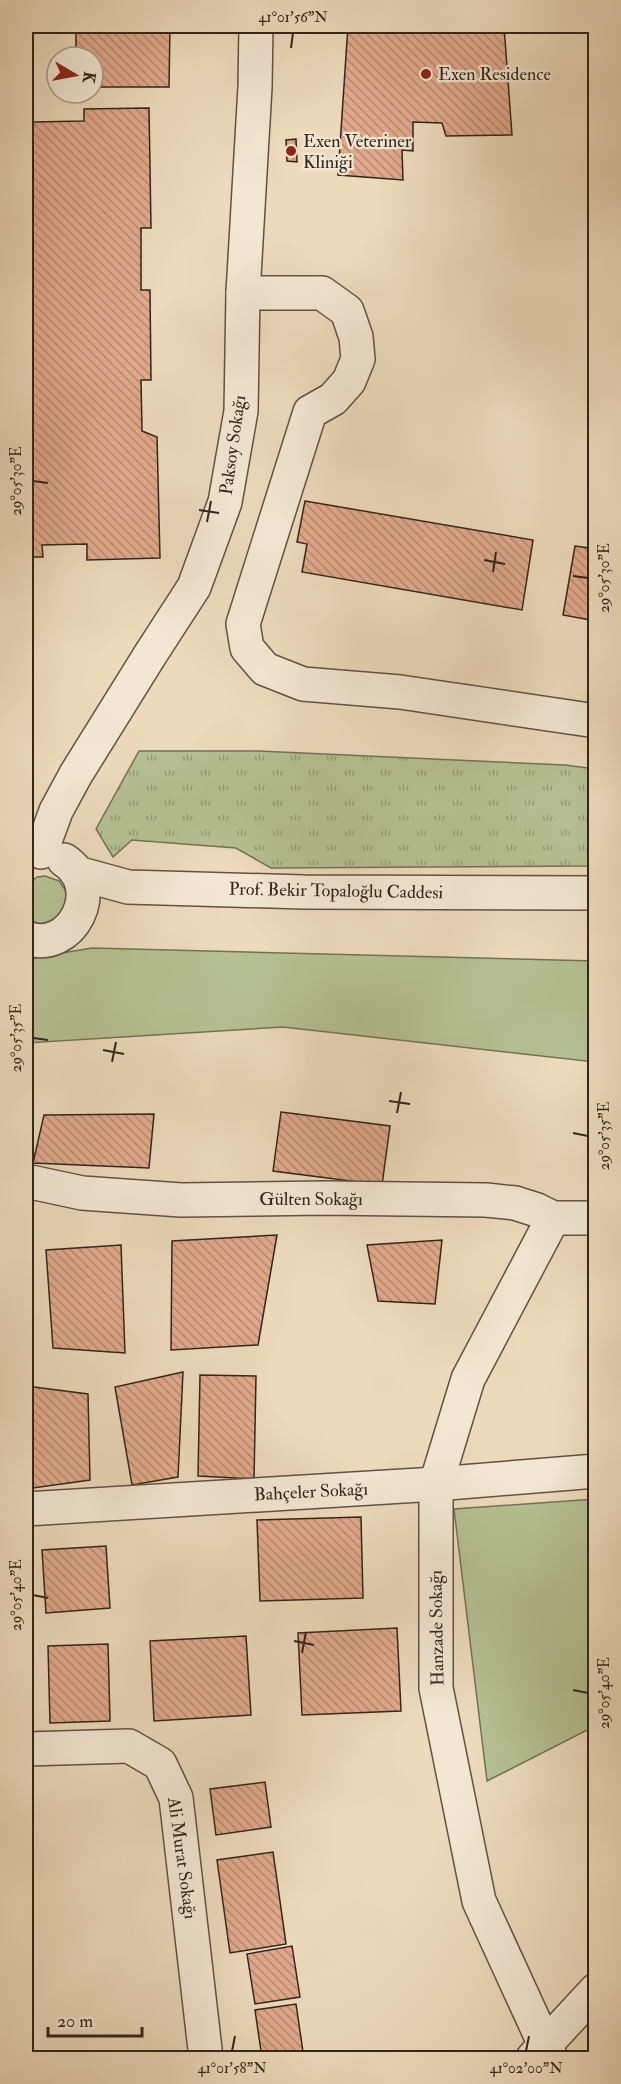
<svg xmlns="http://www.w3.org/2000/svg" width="621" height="2084" viewBox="0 0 621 2084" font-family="'IM FELL Double Pica',serif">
  <defs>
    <pattern id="park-tufts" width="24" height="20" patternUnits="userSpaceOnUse" patternTransform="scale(1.5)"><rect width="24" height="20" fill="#b5c092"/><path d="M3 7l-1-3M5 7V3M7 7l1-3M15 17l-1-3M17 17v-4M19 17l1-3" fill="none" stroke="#949c76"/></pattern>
    <pattern id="building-back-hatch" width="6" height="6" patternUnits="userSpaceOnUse" patternTransform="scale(1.5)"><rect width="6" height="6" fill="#e1a98c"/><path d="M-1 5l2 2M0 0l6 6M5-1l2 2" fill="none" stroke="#b78972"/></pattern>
  </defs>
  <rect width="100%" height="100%" fill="#ecdabb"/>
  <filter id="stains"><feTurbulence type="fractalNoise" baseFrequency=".00333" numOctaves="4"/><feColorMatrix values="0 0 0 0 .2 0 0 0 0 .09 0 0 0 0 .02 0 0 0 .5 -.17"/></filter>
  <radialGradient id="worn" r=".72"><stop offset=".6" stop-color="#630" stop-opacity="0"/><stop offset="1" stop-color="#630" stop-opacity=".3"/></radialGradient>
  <!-- grass -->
  <g fill="#b5c092" stroke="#737256" stroke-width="1.5">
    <path d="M45,876L59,881L68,894L63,917C47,923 40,929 26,916V886L37,877Z"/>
    <polygon points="92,948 595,961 595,1062 283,1027 26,1043 26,959"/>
    <polygon points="595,1499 595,1726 487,1781 454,1509"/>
  </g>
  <!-- park -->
  <polygon fill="url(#park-tufts)" stroke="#737256" stroke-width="1.5" points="139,751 258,751 565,765 595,769 595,866 271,868 236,848 132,840 113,857 96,829"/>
  <!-- building -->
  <g fill="url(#building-back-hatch)" stroke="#31251b" stroke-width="1.5">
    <polygon points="76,26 170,26 169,87 93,87 93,57 76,57"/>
    <polygon points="348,26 504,26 512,135 446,136 442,123 413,122 413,151 402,150 403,180 338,175"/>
    <polygon points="33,101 33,122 84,121 84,109 149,108 151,228 141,228 141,290 150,290 151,380 141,380 142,431 157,437 160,558 87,560 87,544 42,545 43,557 26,557 26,102"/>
    <polygon points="296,139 297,162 287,161 286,140"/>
    <polygon points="305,501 533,540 522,610 302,572 307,544 297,542"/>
    <polygon points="575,546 596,549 596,621 563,615"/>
    <polygon points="281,1112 390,1126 382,1185 273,1171"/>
    <polygon points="154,1114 149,1168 33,1163 44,1115"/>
    <polygon points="277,1235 258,1345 171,1350 172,1241"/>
    <polygon points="442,1240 435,1304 378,1301 367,1245"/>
    <polygon points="121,1245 125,1353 53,1348 46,1250"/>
    <polygon points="183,1372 178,1477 132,1485 115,1387"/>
    <polygon points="200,1375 256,1376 254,1479 198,1476"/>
    <polygon points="26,1386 88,1394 90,1480 26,1489"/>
    <polygon points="361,1517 363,1598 260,1601 257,1520"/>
    <polygon points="106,1546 110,1608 46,1613 42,1550"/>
    <polygon points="397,1628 401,1711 302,1715 298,1633"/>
    <polygon points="246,1636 251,1715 154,1721 150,1641"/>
    <polygon points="108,1644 110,1721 50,1723 48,1646"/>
    <polygon points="265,1782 271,1827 216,1835 210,1789"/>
    <polygon points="273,1852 286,1944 230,1953 217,1860"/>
    <polygon points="292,1946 300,1997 255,2004 247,1954"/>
    <polygon points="296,2004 303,2052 262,2058 255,2010"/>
    <polygon points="30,2037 32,2058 26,2058 26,2038"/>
  </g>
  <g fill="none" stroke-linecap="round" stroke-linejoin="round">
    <!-- minor casing -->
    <g stroke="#605243" stroke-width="36">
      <g id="minor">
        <polyline points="243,293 322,293 347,311 356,337 358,359 349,381 333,399 310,412 243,624 247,648 265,669 303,684 400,692 596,721"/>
        <polyline points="41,852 56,811 76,774 150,655 194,587 225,502 241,411 243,293 255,87 256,26"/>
        <polyline points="77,873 128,887 304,892 596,893"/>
        <path d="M26,938C72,955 106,887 64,860"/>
        <polyline points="26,1181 82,1193 181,1200 324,1198 486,1200 515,1203 537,1210 553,1218 596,1218"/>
        <polyline points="26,1509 436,1484 596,1471"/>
        <polyline points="26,1749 129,1746 160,1764 176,1798 206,2058"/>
        <polyline points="533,2058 596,1990"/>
        <polyline points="551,2058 479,1901 436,1688 436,1484 468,1379 553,1218"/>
      </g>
    </g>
    <!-- minor -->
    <use href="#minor" stroke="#f3e7d3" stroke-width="33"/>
  </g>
  <!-- ticks -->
  <path fill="none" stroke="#31251b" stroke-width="2" d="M291,48L293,33M33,481L48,483M199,510L219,513M207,522L211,501M484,560L505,564M493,572L496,552M573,576L588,578M33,1038L48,1040M103,1050L124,1054M112,1062L116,1042M389,1101L410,1104M397,1113L401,1092M573,1133L588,1136M33,1595L48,1598M294,1641L314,1645M302,1653L306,1632M573,1690L588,1693M232,2051L235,2036M526,2051L529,2036"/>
  <!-- markers -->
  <g fill="#8f2418" stroke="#f3e7d3" stroke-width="2">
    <circle cx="426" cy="74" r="6"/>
    <circle cx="291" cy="151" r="6"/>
  </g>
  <g text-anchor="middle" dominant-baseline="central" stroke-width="4.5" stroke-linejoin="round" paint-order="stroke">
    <!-- poi labels -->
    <g font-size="18" fill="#31251b" stroke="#f3e7d3" text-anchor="start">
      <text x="438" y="74">Exen Residence</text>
      <text x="303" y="141">Exen Veteriner<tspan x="303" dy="21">Kliniği</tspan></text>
    </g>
    <!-- street labels -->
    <g font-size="18" fill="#31251b" stroke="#f3e7d3">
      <text transform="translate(233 445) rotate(-82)">Paksoy Sokağı</text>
      <text transform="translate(336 891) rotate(1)">Prof. Bekir Topaloğlu Caddesi</text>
      <text x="311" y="1199">Gülten Sokağı</text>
      <text transform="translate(311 1492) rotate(-3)">Bahçeler Sokağı</text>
      <text transform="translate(437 1628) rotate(-91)">Hanzade Sokağı</text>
      <text transform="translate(182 1858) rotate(82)">Ali Murat Sokağı</text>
    </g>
  </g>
  <!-- margin -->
  <rect width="621" height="2084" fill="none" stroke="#ecdabb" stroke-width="66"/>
  <!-- north arrow -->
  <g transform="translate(75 75) rotate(100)"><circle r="28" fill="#f3e7d3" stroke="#a59989" stroke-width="1.5"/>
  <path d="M0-4.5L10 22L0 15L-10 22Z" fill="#8f2418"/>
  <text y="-9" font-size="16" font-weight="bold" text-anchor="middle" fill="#31251b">K</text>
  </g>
  <!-- scale -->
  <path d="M48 2027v9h94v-9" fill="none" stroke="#31251b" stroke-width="3"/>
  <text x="57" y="2027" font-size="18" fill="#31251b" stroke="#f3e7d3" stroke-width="4.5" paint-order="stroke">20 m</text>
  <rect x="33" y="33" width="555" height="2018" fill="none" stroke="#31251b" stroke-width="2"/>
  <g font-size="15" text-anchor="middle" fill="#31251b">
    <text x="293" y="22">41°01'56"N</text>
    <text transform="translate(16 481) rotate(-90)" y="5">29°05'30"E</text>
    <text transform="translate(604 578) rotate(-90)" y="5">29°05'30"E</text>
    <text transform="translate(16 1038) rotate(-90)" y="5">29°05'35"E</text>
    <text transform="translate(604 1136) rotate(-90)" y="5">29°05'35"E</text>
    <text transform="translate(16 1595) rotate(-90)" y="5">29°05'40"E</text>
    <text transform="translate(604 1693) rotate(-90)" y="5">29°05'40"E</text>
    <text x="232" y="2073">41°01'58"N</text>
    <text x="526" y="2073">41°02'00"N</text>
  </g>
  <rect width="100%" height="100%" filter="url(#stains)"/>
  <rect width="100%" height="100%" fill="url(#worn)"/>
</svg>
